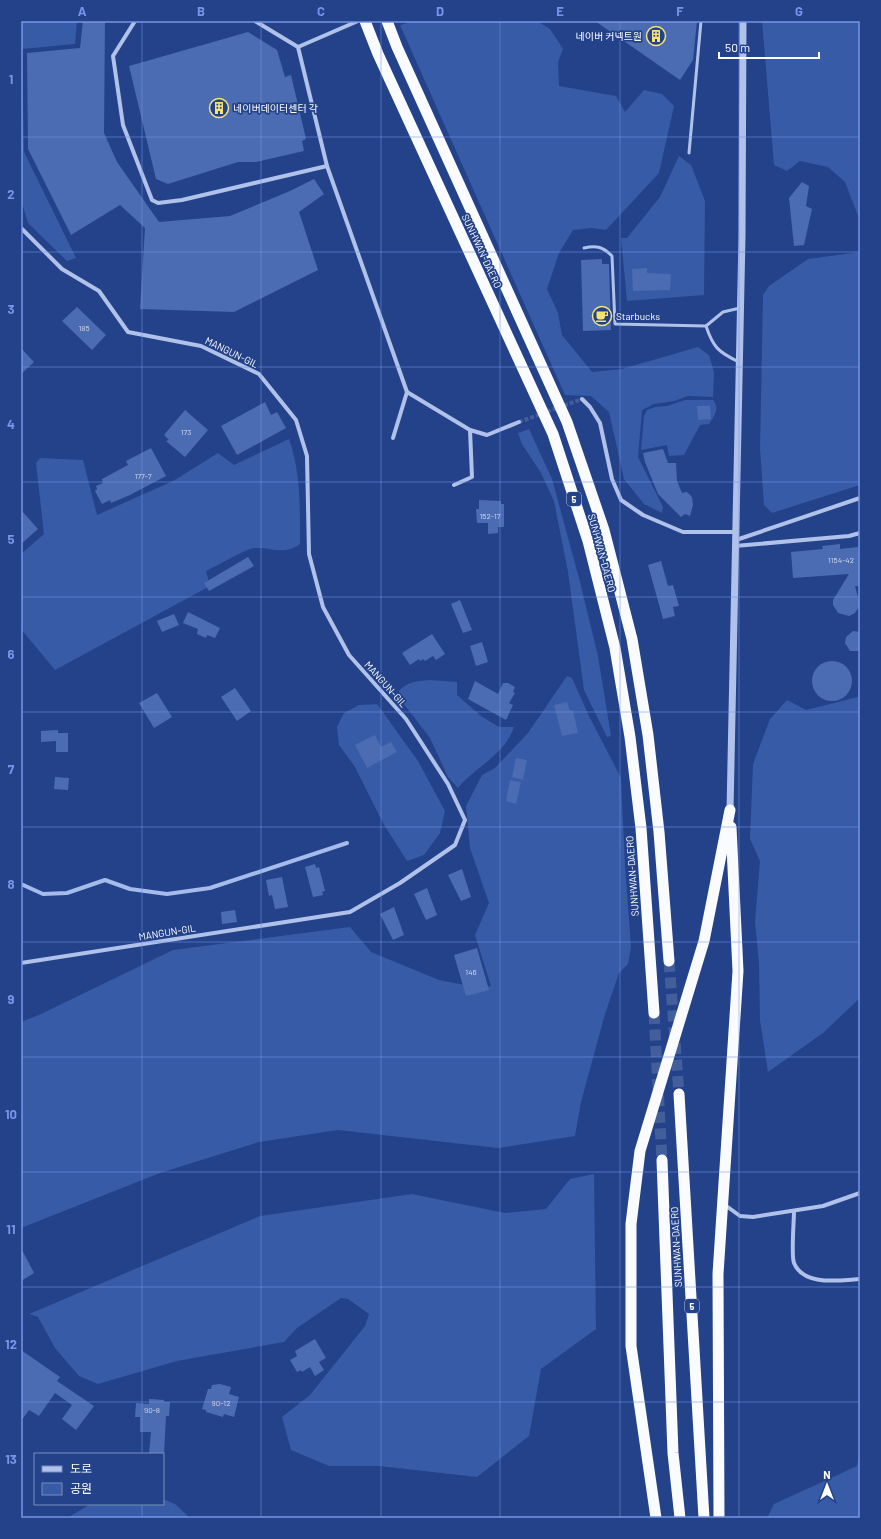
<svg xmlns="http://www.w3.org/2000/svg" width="881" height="1539" viewBox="0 0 881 1539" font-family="Barlow,'Noto Sans KR',sans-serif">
  <rect width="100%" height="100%" fill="#23428a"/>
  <!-- green -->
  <g fill="#375ba7">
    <polygon points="21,21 77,21 75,44 22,49 24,152 76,258 67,261 28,223 21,200"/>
    <polygon points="415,21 537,21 550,29 563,49 558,62 559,86 616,96 625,112 644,90 662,94 674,106 659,173 606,230 592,228 573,230 559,253 547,289 558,313 562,335 592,372 622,369 698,347 709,355 714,372 713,397 688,396 674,401 654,404 642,410 638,457 663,507 662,513 644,504 624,479 609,412 591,396 565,395 400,25"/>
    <polygon points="762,21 860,21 860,221 845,182 828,167 800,161 787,171 774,165"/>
    <polygon points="679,156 691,165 705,201 704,295 627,301 621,238 627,238 660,197"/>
    <polygon points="860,252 860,485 772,513 764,505 760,449 763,295 769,286 808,259"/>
    <path d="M685,400H713C720,408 714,417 709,424L700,425L684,455L669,456L667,445L641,450L644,416L647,410L655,407L667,406Z"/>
    <polygon points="529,429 552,479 579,578 598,656 611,736 607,737 584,690 568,572 554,501 541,473 522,444 518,433"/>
    <path d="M289,439C301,473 300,508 300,544C284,556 271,547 255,548C245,549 217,566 206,571L210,586L55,670L21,629V554L44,534L36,463L40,458L83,460L97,515L173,481L218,453L234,465Z"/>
    <polygon points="860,673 860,998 823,1033 768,1072 760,1020 759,963 755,922 760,861 750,839 753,764 770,719 787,700 806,710 858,697"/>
    <polygon points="567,676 572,678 589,716 621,778 625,866 631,947 628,964 619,973 605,1014 581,1102 575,1136 498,1148 338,1130 259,1142 160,1173 21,1228 21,1022 41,1014 173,950 350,927 371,952 439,980 480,988 491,986 475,935 489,903 470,848 466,806 482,775 495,768 528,733"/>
    <path d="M430,680L457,682V695L481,716L499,727H514C504,756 476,766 458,788L448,777L430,738L397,695C403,682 417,681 430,680Z"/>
    <polygon points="377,704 418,761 445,811 440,833 424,855 407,861 383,823 355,767 339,745 337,727 344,713 359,705"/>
    <polygon points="594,1174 596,1329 541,1369 529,1436 477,1477 379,1466 329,1466 291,1450 282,1417 310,1395 365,1326 369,1314 348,1299 341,1298 297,1328 284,1342 177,1361 98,1384 79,1376 55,1348 38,1317 29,1314 260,1216 412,1194 505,1213 546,1209 570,1179"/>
    <polygon points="860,1450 860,1518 767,1518 774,1504 857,1466"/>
    <polygon points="163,1499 175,1504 190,1518 67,1518 91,1504 163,1504"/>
  </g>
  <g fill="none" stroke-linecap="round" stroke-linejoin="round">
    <!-- stream -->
    <polyline stroke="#a4bbeb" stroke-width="4" points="21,884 43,894 67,893 105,880 130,889 167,894 210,888 347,843"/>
  </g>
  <!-- building -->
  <g fill="#4b6bb2">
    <polygon points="83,21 105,21 104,133 117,162 159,222 230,216 290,191 314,179 324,194 299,212 318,270 234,312 140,309 145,228 120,205 71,235 28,149 27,53 80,48"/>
    <polygon points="595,21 697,21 693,60 680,80"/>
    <polygon points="248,32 277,50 285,77 291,75 306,139 302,141 304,151 256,162 238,162 168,184 156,179 129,66"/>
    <polygon points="802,182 809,186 806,206 812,209 804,245 794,246 789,198"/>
    <polygon points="602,259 602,264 609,264 611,330 583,331 581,260"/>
    <polygon points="647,268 647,273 671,274 670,290 633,291 632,269"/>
    <polygon points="77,307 106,335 92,350 62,321"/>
    <polygon points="21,348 34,362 21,374"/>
    <polygon points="265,402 271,415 277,412 286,428 237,455 221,426"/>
    <polygon points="697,406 710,406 711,419 698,420"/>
    <polygon points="185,410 208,430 185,457 166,441 169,440 164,435"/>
    <polygon points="151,448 166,476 130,495 111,503 110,500 102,504 95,491 97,489 96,486 103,483 102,479 128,465 126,461"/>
    <polygon points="663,449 668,463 676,463 677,481 682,493 687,492 692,497 693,505 690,516 685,514 681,517 658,494 645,462 643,453"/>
    <polygon points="479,500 501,501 501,504 504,504 504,527 498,527 498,533 488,534 488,523 477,523 476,509 479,509"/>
    <polygon points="21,510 38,529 21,544"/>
    <polygon points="840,544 840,549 858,547 859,558 860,556 860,586 855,586 860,605 855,613 849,616 838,613 833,605 833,600 849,574 793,578 791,552 823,549 822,546"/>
    <polygon points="248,557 254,566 209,591 204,583"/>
    <polygon points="661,561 668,586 673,585 679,606 673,607 675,616 663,619 648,565"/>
    <polygon points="460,600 472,630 463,633 451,604"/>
    <polygon points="188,612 220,628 215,638 207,635 206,638 197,634 198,629 183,623"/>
    <polygon points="174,614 179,625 162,632 157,621"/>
    <polygon points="853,631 860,632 860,651 850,651 845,643 846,637"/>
    <polygon points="432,634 445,654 436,660 433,656 425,661 423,659 420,661 419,659 410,665 402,653"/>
    <polygon points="482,642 488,662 476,666 470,646"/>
    <circle cx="832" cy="681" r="20"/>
    <polygon points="475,681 498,694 503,683 508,683 515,687 513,692 515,693 509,703 513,705 506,720 468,699"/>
    <polygon points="235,688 251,711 237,721 221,697"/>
    <polygon points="157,693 172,717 154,728 139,703"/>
    <polygon points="567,702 570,711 573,710 578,733 562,736 554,705"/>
    <polygon points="58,730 58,733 68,733 68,752 56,752 56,741 41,742 41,731"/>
    <polygon points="375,735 381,747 391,742 397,752 367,768 355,745"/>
    <polygon points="516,758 527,760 523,780 512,777"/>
    <polygon points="55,777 69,778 68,790 54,789"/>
    <polygon points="510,780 521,782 516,804 506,801"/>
    <polygon points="315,864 316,868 319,867 325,891 322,892 323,895 313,897 305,867"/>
    <polygon points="462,869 471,897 461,901 448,875"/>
    <polygon points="282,877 288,907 275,909 272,895 269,896 266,880"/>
    <polygon points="427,888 437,915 426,920 414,894"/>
    <polygon points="394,907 404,935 393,940 380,914"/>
    <polygon points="235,910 237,922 222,924 221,912"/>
    <polygon points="477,948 489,990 466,996 454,955"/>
    <polygon points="21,1248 34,1273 21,1281"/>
    <polygon points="315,1339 326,1358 319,1362 324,1370 315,1376 310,1367 302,1372 301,1370 297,1372 290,1360 297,1356 295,1351"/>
    <polygon points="21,1350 60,1377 57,1381 94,1406 76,1430 62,1419 72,1405 55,1393 39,1416 29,1410 21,1421"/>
    <polygon points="220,1384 231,1387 229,1394 239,1397 234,1417 224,1414 223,1417 206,1412 206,1410 202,1409 208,1389 211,1389 212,1385"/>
    <polygon points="149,1399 164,1400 164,1402 170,1402 169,1416 166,1416 164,1454 149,1453 151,1432 140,1432 140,1417 135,1417 136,1403 149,1404"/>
  </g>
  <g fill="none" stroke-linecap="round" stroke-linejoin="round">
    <!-- minor-tunnel -->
    <polyline stroke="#445e9c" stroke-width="4" stroke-dasharray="4 2" stroke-linecap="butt" points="519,422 582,399"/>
    <!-- trunk-tunnel -->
    <g stroke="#445e9c" stroke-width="11" stroke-dasharray="11 5.5" stroke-linecap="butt">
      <polyline points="669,961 679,1094"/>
      <polyline points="654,1013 662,1160"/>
    </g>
    <!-- service -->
    <g stroke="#b0c2ea" stroke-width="3">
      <polyline points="689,153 701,21"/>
      <path d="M584,248C597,245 603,247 612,256L615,324L706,326L723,312L740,308"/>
      <path d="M706,326C713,347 718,352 739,362"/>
    </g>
    <!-- minor -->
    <g stroke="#b0c2ea" stroke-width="4">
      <polyline points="135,21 113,56 123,125 152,200 158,203 182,200 327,166 298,47 255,21"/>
      <polyline points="298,47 358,21"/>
      <polyline points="327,166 407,392 470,430 472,477 454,485"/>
      <polyline points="21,228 62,269 99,291 128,332 201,346 259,374 296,420 307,456 309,554 323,607 349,655 406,719 448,784 465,820 455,845 400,883 350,912 21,963"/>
      <polyline points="582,399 590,407 600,423 612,479 621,500 643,515 683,532 736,532"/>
      <polyline points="470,430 487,435 519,422"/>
      <polyline points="393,438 407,392"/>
      <polyline points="736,540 860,498"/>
      <polyline points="735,546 849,536 860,533"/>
      <polyline points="725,1205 740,1216 753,1217 823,1206 860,1193"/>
      <path d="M794,1211C794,1222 791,1255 794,1263C804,1287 841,1280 860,1279"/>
    </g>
    <!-- tertiary -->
    <polyline stroke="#b0c2ea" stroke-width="7" points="730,810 742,236 743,21"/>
    <!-- trunk -->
    <g stroke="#fafbfe" stroke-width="11">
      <polyline points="365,21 378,54 553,434 588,541 615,648 630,737 641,828 654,1013"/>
      <polyline points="387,21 397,47 567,422 604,530 632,639 648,735 659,832 669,961"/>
      <polyline points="679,1094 704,1518"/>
      <polyline points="662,1160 673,1453 680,1518"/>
      <polyline points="656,1518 631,1346 631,1224 640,1151 704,941 730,810"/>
      <polyline points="719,1518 718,1274 738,971 731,827"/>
    </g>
  </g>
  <!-- grid -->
  <path fill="none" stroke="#7795e8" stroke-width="1" stroke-opacity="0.55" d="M142,21V1454M261,21V1518M381,21V1518M500,21V1518M620,21V1518M739,21V1518M21,137H860M21,252H860M21,367H860M21,482H860M21,597H860M21,712H860M21,827H860M21,942H860M21,1057H860M21,1172H860M21,1287H860M21,1402H860M142,1504V1518"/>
  <!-- icons -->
  <defs>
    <g id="building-ring" transform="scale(1)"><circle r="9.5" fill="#23428a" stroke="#f6e273" stroke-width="1.5"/><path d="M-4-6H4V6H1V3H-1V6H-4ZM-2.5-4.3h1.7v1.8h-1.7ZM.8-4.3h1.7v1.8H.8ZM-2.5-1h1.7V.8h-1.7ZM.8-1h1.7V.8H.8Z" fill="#f6e273"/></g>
    <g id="cafe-ring" transform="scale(1)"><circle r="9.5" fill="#23428a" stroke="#f6e273" stroke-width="1.5"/><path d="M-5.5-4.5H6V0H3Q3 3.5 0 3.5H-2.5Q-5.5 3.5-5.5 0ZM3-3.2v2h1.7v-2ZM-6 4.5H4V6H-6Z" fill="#f6e273"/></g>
  </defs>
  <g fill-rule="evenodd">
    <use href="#building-ring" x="656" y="36"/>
    <use href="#building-ring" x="219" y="108"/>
    <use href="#cafe-ring" x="602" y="316"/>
  </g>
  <g text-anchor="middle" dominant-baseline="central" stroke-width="3.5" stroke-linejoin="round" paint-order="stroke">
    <!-- number labels -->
    <g font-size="8" fill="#d2daec">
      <text x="84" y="328">185</text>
      <text x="186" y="432">173</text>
      <text x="143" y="476">177-7</text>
      <text x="490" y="516">152-17</text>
      <text x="841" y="560">1154-42</text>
      <text x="471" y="972">146</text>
      <text x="221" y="1403">90-12</text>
      <text x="152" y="1410">90-8</text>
    </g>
    <!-- shield labels -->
    <g fill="#23428a" stroke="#bdc6dc" stroke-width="1">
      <rect x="567" y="492" width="14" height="14" rx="3"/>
      <rect x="685" y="1299" width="14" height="14" rx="3"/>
    </g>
    <g font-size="9" font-weight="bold" fill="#fff">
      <text x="574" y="499">5</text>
      <text x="692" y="1306">5</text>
    </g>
    <!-- poi labels -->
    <g font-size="10" fill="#fff" stroke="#23428a" text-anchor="start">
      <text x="642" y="36" text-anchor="end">네이버 커넥트원</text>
      <text x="233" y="108">네이버데이터센터 각</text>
      <text x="616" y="316">Starbucks</text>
    </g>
    <!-- street labels -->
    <g font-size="10" fill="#fff" stroke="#23428a">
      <text transform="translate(482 251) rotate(65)">SUNHWAN-DAERO</text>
      <text transform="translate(232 352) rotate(26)">MANGUN-GIL</text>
      <text transform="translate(602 553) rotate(75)">SUNHWAN-DAERO</text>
      <text transform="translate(386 684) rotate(48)">MANGUN-GIL</text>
      <text transform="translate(632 876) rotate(-94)">SUNHWAN-DAERO</text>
      <text transform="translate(167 932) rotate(-9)">MANGUN-GIL</text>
      <text transform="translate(676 1247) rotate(-93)">SUNHWAN-DAERO</text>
    </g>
  </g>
  <!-- border -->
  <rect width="881" height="1539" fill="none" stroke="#23428a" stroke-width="44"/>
  <!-- legend -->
  <rect x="34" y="1453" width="130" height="52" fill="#23428a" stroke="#7b8eb9"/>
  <rect x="42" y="1466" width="20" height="6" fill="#b0c2ea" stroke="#7b8eb9"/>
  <text x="70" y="1473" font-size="12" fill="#ffffff">도로</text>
  <rect x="42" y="1483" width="20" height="12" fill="#375ba7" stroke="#7b8eb9"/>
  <text x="70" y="1493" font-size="12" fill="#ffffff">공원</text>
  <!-- north arrow -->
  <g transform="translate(827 1485)" stroke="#23428a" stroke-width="3" paint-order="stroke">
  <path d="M0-3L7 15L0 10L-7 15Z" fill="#ffffff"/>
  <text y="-6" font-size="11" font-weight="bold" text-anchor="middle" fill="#ffffff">N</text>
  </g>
  <!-- scale -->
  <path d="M719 52v6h100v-6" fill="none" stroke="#ffffff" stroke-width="2"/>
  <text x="725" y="52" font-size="12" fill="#ffffff" stroke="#23428a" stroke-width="3" paint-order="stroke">50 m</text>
  <rect x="22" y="22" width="837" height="1495" fill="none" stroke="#7795e8" stroke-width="1.5"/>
  <g font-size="13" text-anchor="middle" font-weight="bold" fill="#7795e8">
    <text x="82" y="16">A</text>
    <text x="201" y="16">B</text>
    <text x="321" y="16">C</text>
    <text x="440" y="16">D</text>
    <text x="560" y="16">E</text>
    <text x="680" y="16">F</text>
    <text x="799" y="16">G</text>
    <text x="11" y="84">1</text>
    <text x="11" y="199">2</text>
    <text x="11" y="314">3</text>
    <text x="11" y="429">4</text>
    <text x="11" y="544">5</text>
    <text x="11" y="659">6</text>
    <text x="11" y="774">7</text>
    <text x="11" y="889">8</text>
    <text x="11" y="1004">9</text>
    <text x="11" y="1119">10</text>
    <text x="11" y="1234">11</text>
    <text x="11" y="1349">12</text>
    <text x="11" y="1464">13</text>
  </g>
</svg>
